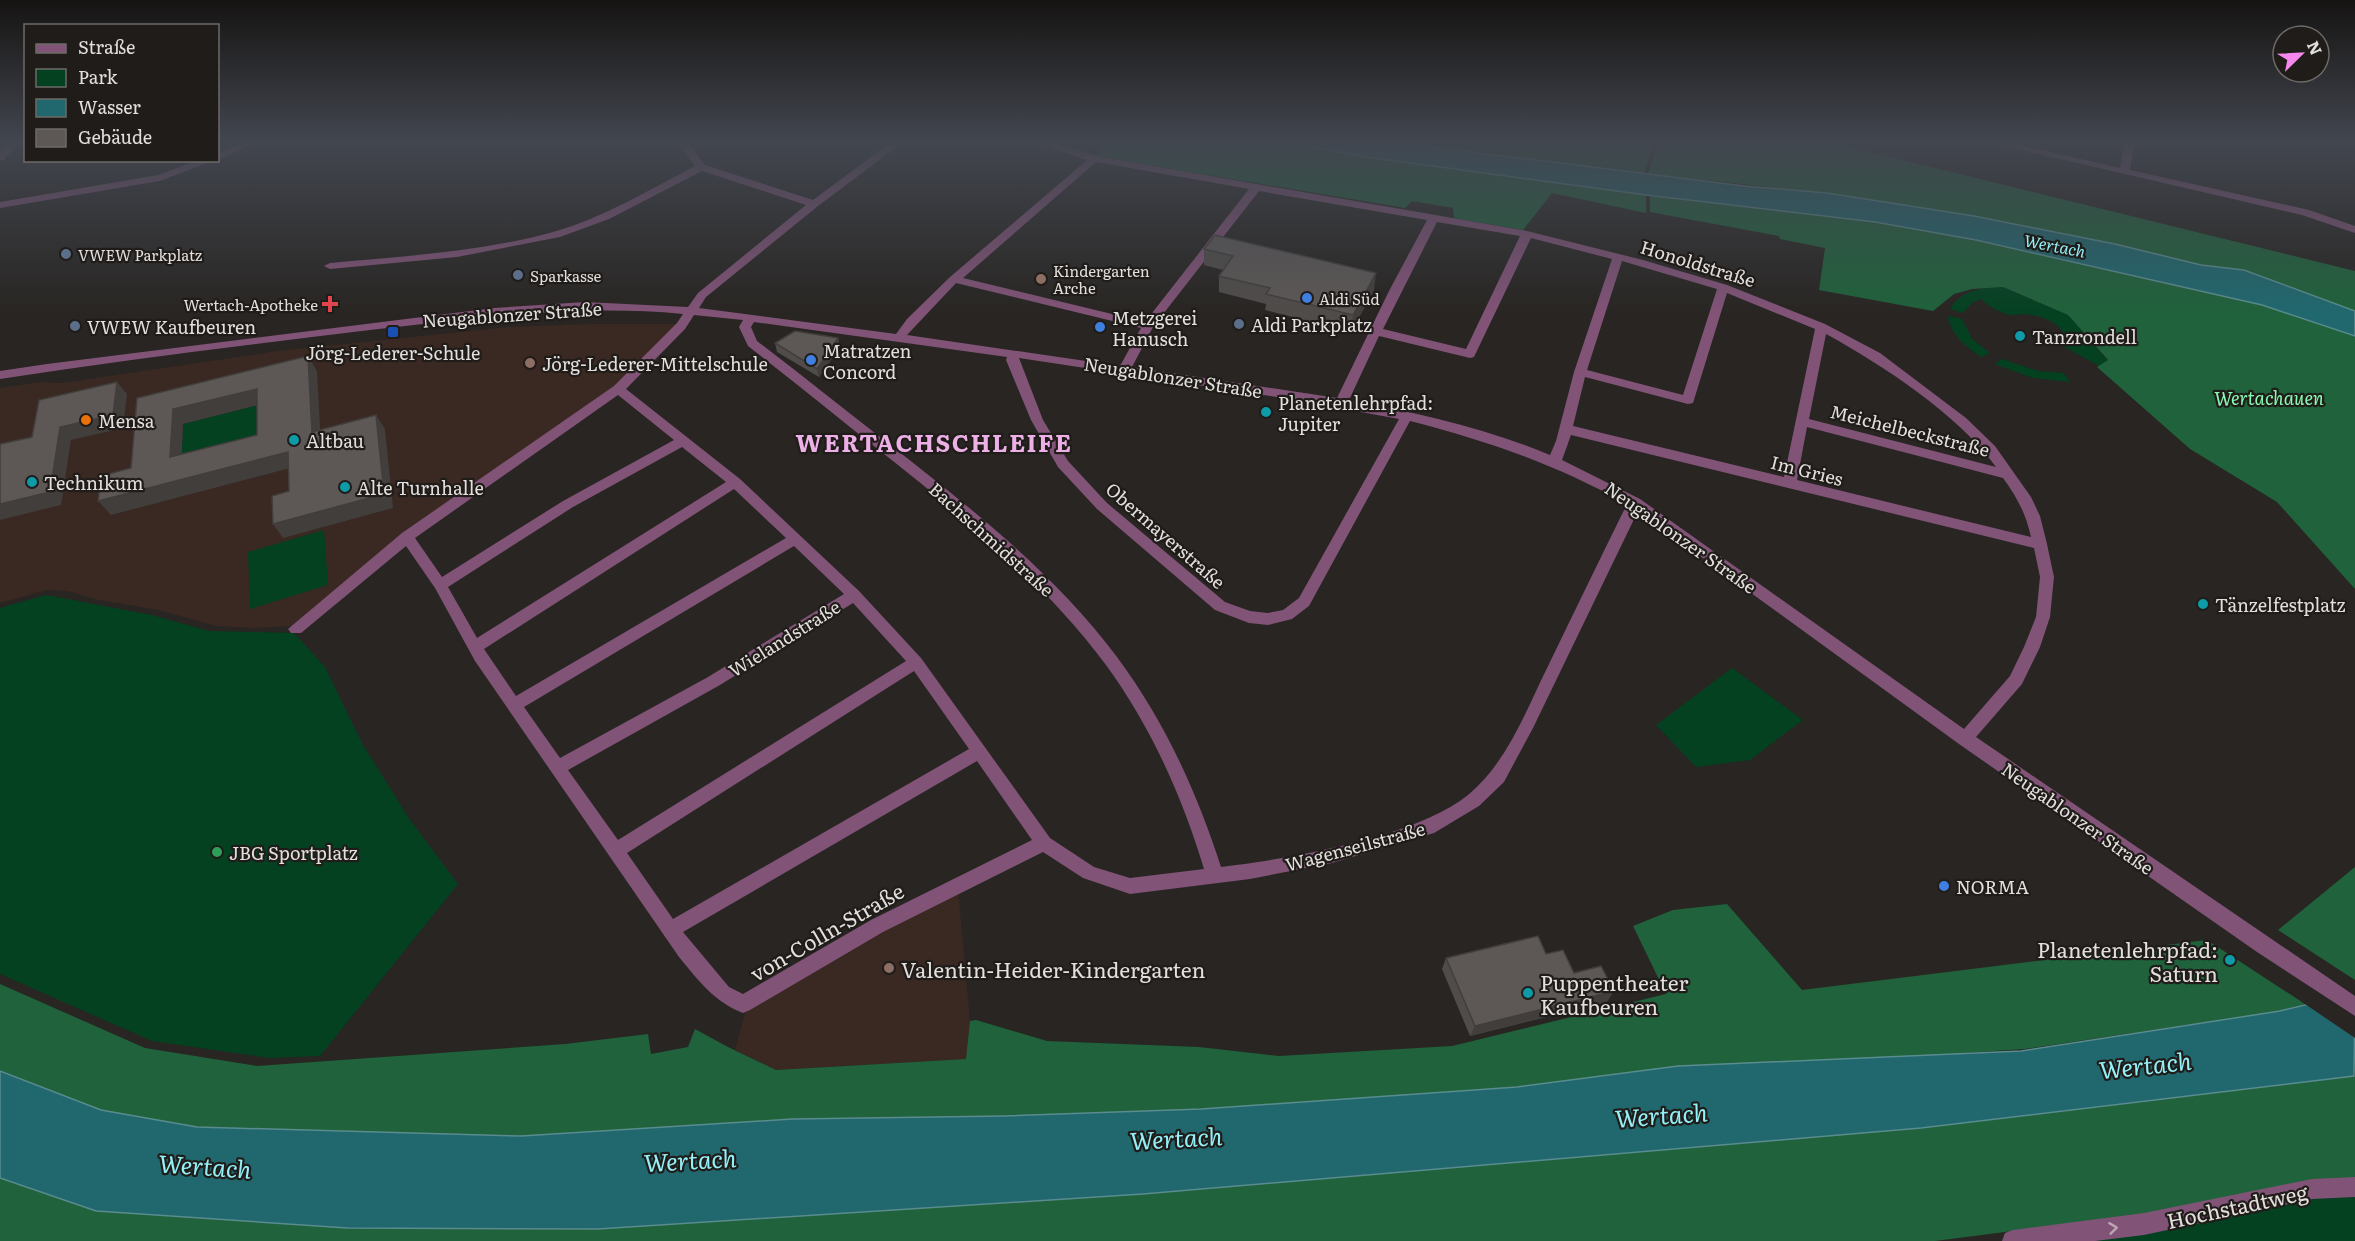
<svg xmlns="http://www.w3.org/2000/svg" width="2355" height="1241" viewBox="0 0 2355 1241" font-family="Literata,serif">
  <rect width="100%" height="100%" fill="#282522"/>
  <!-- education -->
  <g fill="#3a2822">
    <polygon points="587,324 679,324 616,388 295,626 254,628 216,626 158,610 94,599 68,591 47,590 0,603 0,388 40,382 62,383 277,351 508,327"/>
    <polygon points="958,888 970,1021 967,1059 776,1070 735,1050 747,1006"/>
  </g>
  <!-- green -->
  <g fill="#034121">
    <path d="M2003,287L2068,315L2108,361L2099,366L2063,346L2066,341C2064,323 2040,315 2024,314C2018,314 2011,316 2006,314C1997,311 1987,305 1981,299L1972,303L1963,313L1950,309C1962,289 1981,288 2003,287Z"/>
    <path d="M1948,316L1962,319L1972,339L1990,353L1981,357C1966,346 1951,336 1948,316Z"/>
    <polygon points="2002,359 2038,371 2064,373 2070,382 2033,378 1994,364"/>
    <polygon points="266,403 267,449 181,471 183,424"/>
    <polygon points="324,530 328,585 250,609 248,552"/>
    <polygon points="46,595 152,615 209,631 294,633 325,667 363,745 410,820 458,884 320,1056 269,1058 152,1041 0,974 0,608"/>
    <polygon points="1732,668 1803,720 1750,760 1696,767 1656,725"/>
    <polygon points="2355,1194 2355,1241 2068,1241 2318,1197"/>
  </g>
  <!-- forest -->
  <g fill="#1f623b">
    <polygon points="1072,140 1276,140 1359,156 1646,195 1646,213 1552,193 1523,230 1454,218 1453,208 1412,201 1405,208 1095,156 1102,150"/>
    <polygon points="1402,140 1658,140 1653,145 1644,174 1431,147"/>
    <polygon points="1663,140 1821,140 2355,271 2355,311 2244,270 2201,265 2115,244 1974,216 1827,193 1648,174 1657,146"/>
    <polygon points="1650,196 1875,222 1976,240 2262,305 2355,336 2355,589 2277,502 2190,449 2097,367 2108,360 2068,315 2003,287 1972,289 1954,294 1933,311 1819,290 1825,248 1780,239 1779,236 1650,212"/>
    <polygon points="2355,867 2355,980 2278,930"/>
    <polygon points="1727,904 1802,990 2207,940 2305,1004 2280,1011 2025,1049 1890,1058 1678,1066 1517,1087 1201,1109 1004,1116 792,1119 521,1136 197,1127 101,1110 0,1071 0,984 145,1048 257,1066 565,1044 648,1034 651,1054 688,1047 695,1029 728,1047 776,1070 966,1059 970,1021 976,1020 1047,1041 1199,1047 1279,1056 1452,1046 1666,994 1633,926 1673,910"/>
    <polygon points="2355,1076 2355,1178 2138,1215 1935,1241 0,1241 0,1178 96,1211 347,1228 598,1229 1143,1194 1921,1128"/>
  </g>
  <!-- water -->
  <g fill="#20686e" stroke="#5a8c8f" stroke-width="1.5">
    <polygon points="1276,140 1402,140 1431,147 1744,186 1827,193 1974,216 2115,244 2201,265 2244,270 2355,311 2355,336 2262,305 1976,240 1875,222 1646,195 1359,156"/>
    <polygon points="2355,993 2354,1076 1921,1128 1143,1194 598,1229 347,1228 96,1211 0,1178 0,1071 101,1110 197,1127 521,1136 792,1119 1004,1116 1201,1109 1517,1087 1678,1066 2021,1051 2280,1011"/>
  </g>
  <!-- pier -->
  <polygon fill="#282522" points="2355,990 2355,1038 2302,1002 2346,993"/>
  <g fill="none" stroke-linecap="round" stroke-linejoin="round">
    <!-- minor -->
    <g fill="#815377" fill-rule="evenodd">
      <polygon points="10,140 21,140 4,160 0,161 0,152"/>
      <polygon points="248,140 262,140 218,160 218,153"/>
      <path d="M676,140H686L705,165L813,200L894,140H906L818,206L706,297L699,308L896,334L907,319L950,277L1087,160L1027,140H1043L1096,156L1527,231L1643,260L1727,285L1825,324L1880,353L1966,418L1995,446L2031,497L2040,516L2047,544L2054,577L2050,617L2040,647L2022,684L1976,737L2355,996V1016L2257,952L1959,744L1638,511L1533,728L1504,782L1479,806L1434,833L1332,863L1250,879L1130,894L1083,878L1043,852L883,932L750,1010L743,1013C713,1001 699,981 679,957L475,661L435,588L406,546L301,633H291L288,629L402,533L614,386L677,323L683,314C577,304 475,318 370,330C247,345 123,360 0,379V371L47,364L494,308L585,302L688,307L698,293L806,205L702,171L609,219L560,237L457,257L330,269L324,266L330,263C404,256 481,252 553,232C603,218 649,190 695,166ZM1096,162L1249,189L1145,322L963,278ZM1259,191L1427,220L1389,291L1337,398L1132,367L1153,327ZM1437,222L1520,236L1466,349L1383,329ZM1531,238L1612,259L1574,372L1556,441L1550,455C1485,428 1417,413 1349,400L1379,336L1470,358L1474,357ZM1622,261L1717,289L1683,395L1587,370ZM956,283L1141,328L1120,366L907,335ZM1727,293L1815,329L1784,477L1573,426L1585,377L1688,404L1693,403ZM694,315L743,320L739,327L748,346C792,380 835,415 879,450C961,515 1044,581 1106,665C1151,727 1182,796 1204,869L1130,878L1094,867L1050,838L921,658L859,591L740,479L626,389L685,329ZM754,322L1007,357L1006,360L1031,420L1058,467L1097,509L1215,610L1249,623L1268,625L1292,619L1309,606L1410,421C1491,442 1554,464 1627,504C1601,557 1575,610 1549,664C1527,708 1508,762 1468,795C1417,837 1288,859 1221,867C1197,792 1164,720 1117,657C1054,573 971,508 889,444C845,410 802,375 757,341L751,327ZM1826,334C1881,364 1959,415 1996,467L1809,419ZM1019,358L1290,399L1399,419L1299,598L1283,610L1268,613L1250,611L1225,602L1107,503L1068,461L1043,420ZM618,395L674,440L563,501L442,577L415,538ZM1807,427L2003,478C2017,497 2026,514 2031,537L1797,480ZM1571,435L2034,548L2040,577L2036,617L2024,647L2010,676L1964,729L1640,499L1562,460ZM682,447L726,482L477,638L448,587L573,507ZM734,489L786,538L516,696L484,649ZM794,546L844,594L708,677L560,758L524,707ZM853,603L906,661L618,840L568,770L720,685ZM914,671L969,749L673,919L627,853ZM977,761L1032,840L871,920L743,994L729,987L683,932Z"/>
      <polygon points="1978,140 1998,140 2120,168 2125,140 2135,140 2130,170 2309,210 2355,226 2355,233 2302,215"/>
      <polygon points="199,160 215,160 160,181 0,208 0,202 158,175"/>
      <polygon points="2355,1177 2355,1197 2312,1199 2144,1235 2095,1241 2002,1241 2005,1233 2013,1230 2144,1213 2312,1179"/>
    </g>
  </g>
  <!-- wall -->
  <g fill="#504c4a">
    <polygon points="1204,249 1374,290 1351,332 1265,310 1266,304 1219,292 1219,276 1223,270 1204,265"/>
    <polygon points="838,338 840,347 819,377 777,352 775,343"/>
    <polygon points="1446,958 1574,973 1607,1002 1470,1036 1442,969"/>
  </g>
  <!-- shaded-wall -->
  <g fill="#413e3c">
    <polygon points="1376,273 1374,290 1351,332 1353,315"/>
    <polygon points="838,338 840,347 819,377 817,369"/>
    <polygon points="308,356 317,371 321,446 312,432"/>
    <polygon points="117,382 127,394 123,428 71,440 61,505 0,520 0,504 60,427"/>
    <polygon points="257,389 266,403 183,424 181,471 170,457 173,409"/>
    <polygon points="376,415 385,429 393,508 283,538 273,524"/>
    <polygon points="288,452 298,466 111,515 98,501"/>
    <polygon points="1614,991 1607,1002 1470,1036 1475,1026"/>
  </g>
  <!-- building -->
  <g fill="#5d5856" stroke="#413e3c" stroke-width="1.5" fill-rule="evenodd">
    <polygon points="1215,235 1376,273 1353,315 1266,294 1270,288 1219,276 1233,256 1204,249"/>
    <polygon points="795,331 838,338 817,369 775,343"/>
    <path d="M308,356L312,432L376,415L384,494L273,524L272,496L289,491L288,452L98,501L101,476L131,468L137,398ZM257,389V435L170,457L173,409Z"/>
    <polygon points="117,382 113,415 60,427 50,492 0,504 0,444 32,437 39,400"/>
    <polygon points="1538,936 1546,954 1563,950 1574,973 1601,966 1614,991 1475,1026 1446,958"/>
  </g>
  <!-- one-way arrows -->
  <defs><path id="oneway-chevron" d="M-2-3.5L2.5 0L-2 3.5" fill="none" stroke-width="1.6" stroke-linecap="round" stroke-linejoin="round" transform="scale(1.5)"/></defs>
  <use stroke="#bba7b4" href="#oneway-chevron" transform="translate(2113 1228) rotate(-7)"/>
  <!-- sky -->
  <linearGradient id="sky" x2="0" y2="1"><stop stop-color="#161413"/><stop offset="0.45" stop-color="#42464f"/><stop offset="1" stop-color="#42464f" stop-opacity="0"/></linearGradient>
  <rect width="2355" height="314" fill="url(#sky)"/>
  <!-- markers -->
  <g fill="#5c6f8a" stroke="#1f1c19" stroke-width="2">
    <circle cx="66" cy="254" r="6"/>
    <circle cx="518" cy="275" r="6"/>
    <circle cx="1239" cy="324" r="6"/>
    <circle cx="75" cy="326" r="6"/>
  </g>
  <g fill="#8d6e63" stroke="#1f1c19" stroke-width="2">
    <circle cx="1041" cy="279" r="6"/>
    <circle cx="530" cy="363" r="6"/>
    <circle cx="889" cy="968" r="6"/>
  </g>
  <g fill="#3f7fe0" stroke="#1f1c19" stroke-width="2">
    <circle cx="1307" cy="298" r="6"/>
    <circle cx="1100" cy="327" r="6"/>
    <circle cx="811" cy="360" r="6"/>
    <circle cx="1944" cy="886" r="6"/>
  </g>
  <path fill="#e0444e" stroke="#1f1c19" stroke-width="2" d="M327 295h6v6h6v6h-6v6h-6v-6h-6v-6h6z"/>
  <rect fill="#1a4fb4" stroke="#1f1c19" stroke-width="2" x="387" y="326" width="12" height="12" rx="3"/>
  <g fill="#0f9aa8" stroke="#1f1c19" stroke-width="2">
    <circle cx="2020" cy="336" r="6"/>
    <circle cx="1266" cy="412" r="6"/>
    <circle cx="294" cy="440" r="6"/>
    <circle cx="32" cy="482" r="6"/>
    <circle cx="345" cy="487" r="6"/>
    <circle cx="2203" cy="604" r="6"/>
    <circle cx="2230" cy="960" r="6"/>
    <circle cx="1528" cy="993" r="6"/>
  </g>
  <circle fill="#e8710a" stroke="#1f1c19" stroke-width="2" cx="86" cy="420" r="6"/>
  <circle fill="#2e9e5b" stroke="#1f1c19" stroke-width="2" cx="217" cy="852" r="6"/>
  <g text-anchor="middle" dominant-baseline="central" stroke-width="4.5" stroke-linejoin="round" paint-order="stroke">
    <!-- far-poi labels -->
    <g font-size="15" fill="#e2dfdd" stroke="#1f1c19" text-anchor="start">
      <text x="78" y="254">VWEW Parkplatz</text>
      <text x="1053" y="270">Kindergarten<tspan x="1053" dy="17">Arche</tspan></text>
      <text x="530" y="275">Sparkasse</text>
      <text x="1319" y="298">Aldi Süd</text>
      <text x="318" y="304" text-anchor="end">Wertach-Apotheke</text>
    </g>
    <!-- far-water labels -->
    <g font-size="16" font-style="italic" fill="#94eff7" stroke="#1f1c19">
      <text transform="translate(2055 245) rotate(11)">Wertach</text>
    </g>
    <!-- street labels -->
    <g font-size="18" fill="#e2dfdd" stroke="#1f1c19">
      <text transform="translate(1698 263) rotate(17)">Honoldstraße</text>
      <text transform="translate(512 314) rotate(-4)">Neugablonzer Straße</text>
      <text transform="translate(1173 377) rotate(9)">Neugablonzer Straße</text>
      <text transform="translate(1910 430) rotate(14)">Meichelbeckstraße</text>
      <text transform="translate(1807 470) rotate(14)">Im Gries</text>
      <text transform="translate(1166 535) rotate(41)">Obermayerstraße</text>
      <text transform="translate(1681 537) rotate(35)">Neugablonzer Straße</text>
      <text transform="translate(992 539) rotate(42)">Bachschmidstraße</text>
      <text transform="translate(784 638) rotate(-32)">Wielandstraße</text>
      <text transform="translate(2078 818) rotate(35)">Neugablonzer Straße</text>
      <text transform="translate(1355 846) rotate(-15)">Wagenseilstraße</text>
    </g>
    <!-- poi labels -->
    <g font-size="18" fill="#e2dfdd" stroke="#1f1c19" text-anchor="start">
      <text x="1112" y="317">Metzgerei<tspan x="1112" dy="21">Hanusch</tspan></text>
      <text x="1251" y="324">Aldi Parkplatz</text>
      <text x="87" y="326">VWEW Kaufbeuren</text>
      <text x="2032" y="336">Tanzrondell</text>
      <text x="823" y="350">Matratzen<tspan x="823" dy="21">Concord</tspan></text>
      <text x="393" y="352" text-anchor="middle">Jörg-Lederer-Schule</text>
      <text x="542" y="363">Jörg-Lederer-Mittelschule</text>
      <text x="1278" y="402">Planetenlehrpfad:<tspan x="1278" dy="21">Jupiter</tspan></text>
      <text x="98" y="420">Mensa</text>
      <text x="306" y="440">Altbau</text>
      <text x="44" y="482">Technikum</text>
      <text x="357" y="487">Alte Turnhalle</text>
      <text x="2215" y="604">Tänzelfestplatz</text>
      <text x="229" y="852">JBG Sportplatz</text>
      <text x="1956" y="886">NORMA</text>
    </g>
    <!-- park labels -->
    <g font-size="18" font-style="italic" fill="#88fab1" stroke="#1f1c19">
      <text x="2269" y="397">Wertachauen</text>
    </g>
    <!-- near-street labels -->
    <g font-size="21" fill="#e2dfdd" stroke="#1f1c19">
      <text transform="translate(826 931) rotate(-30)">von-Colln-Straße</text>
      <text transform="translate(2237 1205) rotate(-12)">Hochstadtweg</text>
    </g>
    <!-- near-poi labels -->
    <g font-size="21" fill="#e2dfdd" stroke="#1f1c19" text-anchor="start">
      <text x="2218" y="948" text-anchor="end">Planetenlehrpfad:<tspan x="2218" dy="24">Saturn</tspan></text>
      <text x="901" y="968">Valentin-Heider-Kindergarten</text>
      <text x="1540" y="981">Puppentheater<tspan x="1540" dy="24">Kaufbeuren</tspan></text>
    </g>
    <!-- district labels -->
    <g font-size="24" font-weight="bold" letter-spacing="1.5" fill="#edb0e6" stroke="#1f1c19">
      <text x="934" y="441">WERTACHSCHLEIFE</text>
    </g>
    <!-- near-water labels -->
    <g font-size="24" font-style="italic" fill="#94eff7" stroke="#1f1c19">
      <text transform="translate(2145 1064) rotate(-6)">Wertach</text>
      <text transform="translate(1661 1114) rotate(-4)">Wertach</text>
      <text transform="translate(1176 1137) rotate(-3)">Wertach</text>
      <text transform="translate(690 1159) rotate(-3)">Wertach</text>
      <text transform="translate(205 1165) rotate(4)">Wertach</text>
    </g>
  </g>
  <!-- legend -->
  <rect x="24" y="24" width="195" height="138" fill="#1f1c19" stroke="#6d6a67" stroke-width="1.5"/>
  <rect x="36" y="44" width="30" height="9" fill="#815377" stroke="#6d6a67" stroke-width="1.5"/>
  <text x="78" y="54" font-size="18" fill="#e2dfdd">Straße</text>
  <rect x="36" y="69" width="30" height="18" fill="#034121" stroke="#6d6a67" stroke-width="1.5"/>
  <text x="78" y="84" font-size="18" fill="#e2dfdd">Park</text>
  <rect x="36" y="99" width="30" height="18" fill="#20686e" stroke="#6d6a67" stroke-width="1.5"/>
  <text x="78" y="114" font-size="18" fill="#e2dfdd">Wasser</text>
  <rect x="36" y="129" width="30" height="18" fill="#5d5856" stroke="#6d6a67" stroke-width="1.5"/>
  <text x="78" y="144" font-size="18" fill="#e2dfdd">Gebäude</text>
  <!-- north arrow -->
  <g transform="translate(2301 54) rotate(66)"><circle r="28" fill="#1f1c19" stroke="#6d6a67" stroke-width="1.5"/>
  <path d="M0-4.5L10 22L0 15L-10 22Z" fill="#f688ed"/>
  <text y="-9" font-size="16" font-weight="bold" text-anchor="middle" fill="#e2dfdd">N</text>
  </g>
</svg>
